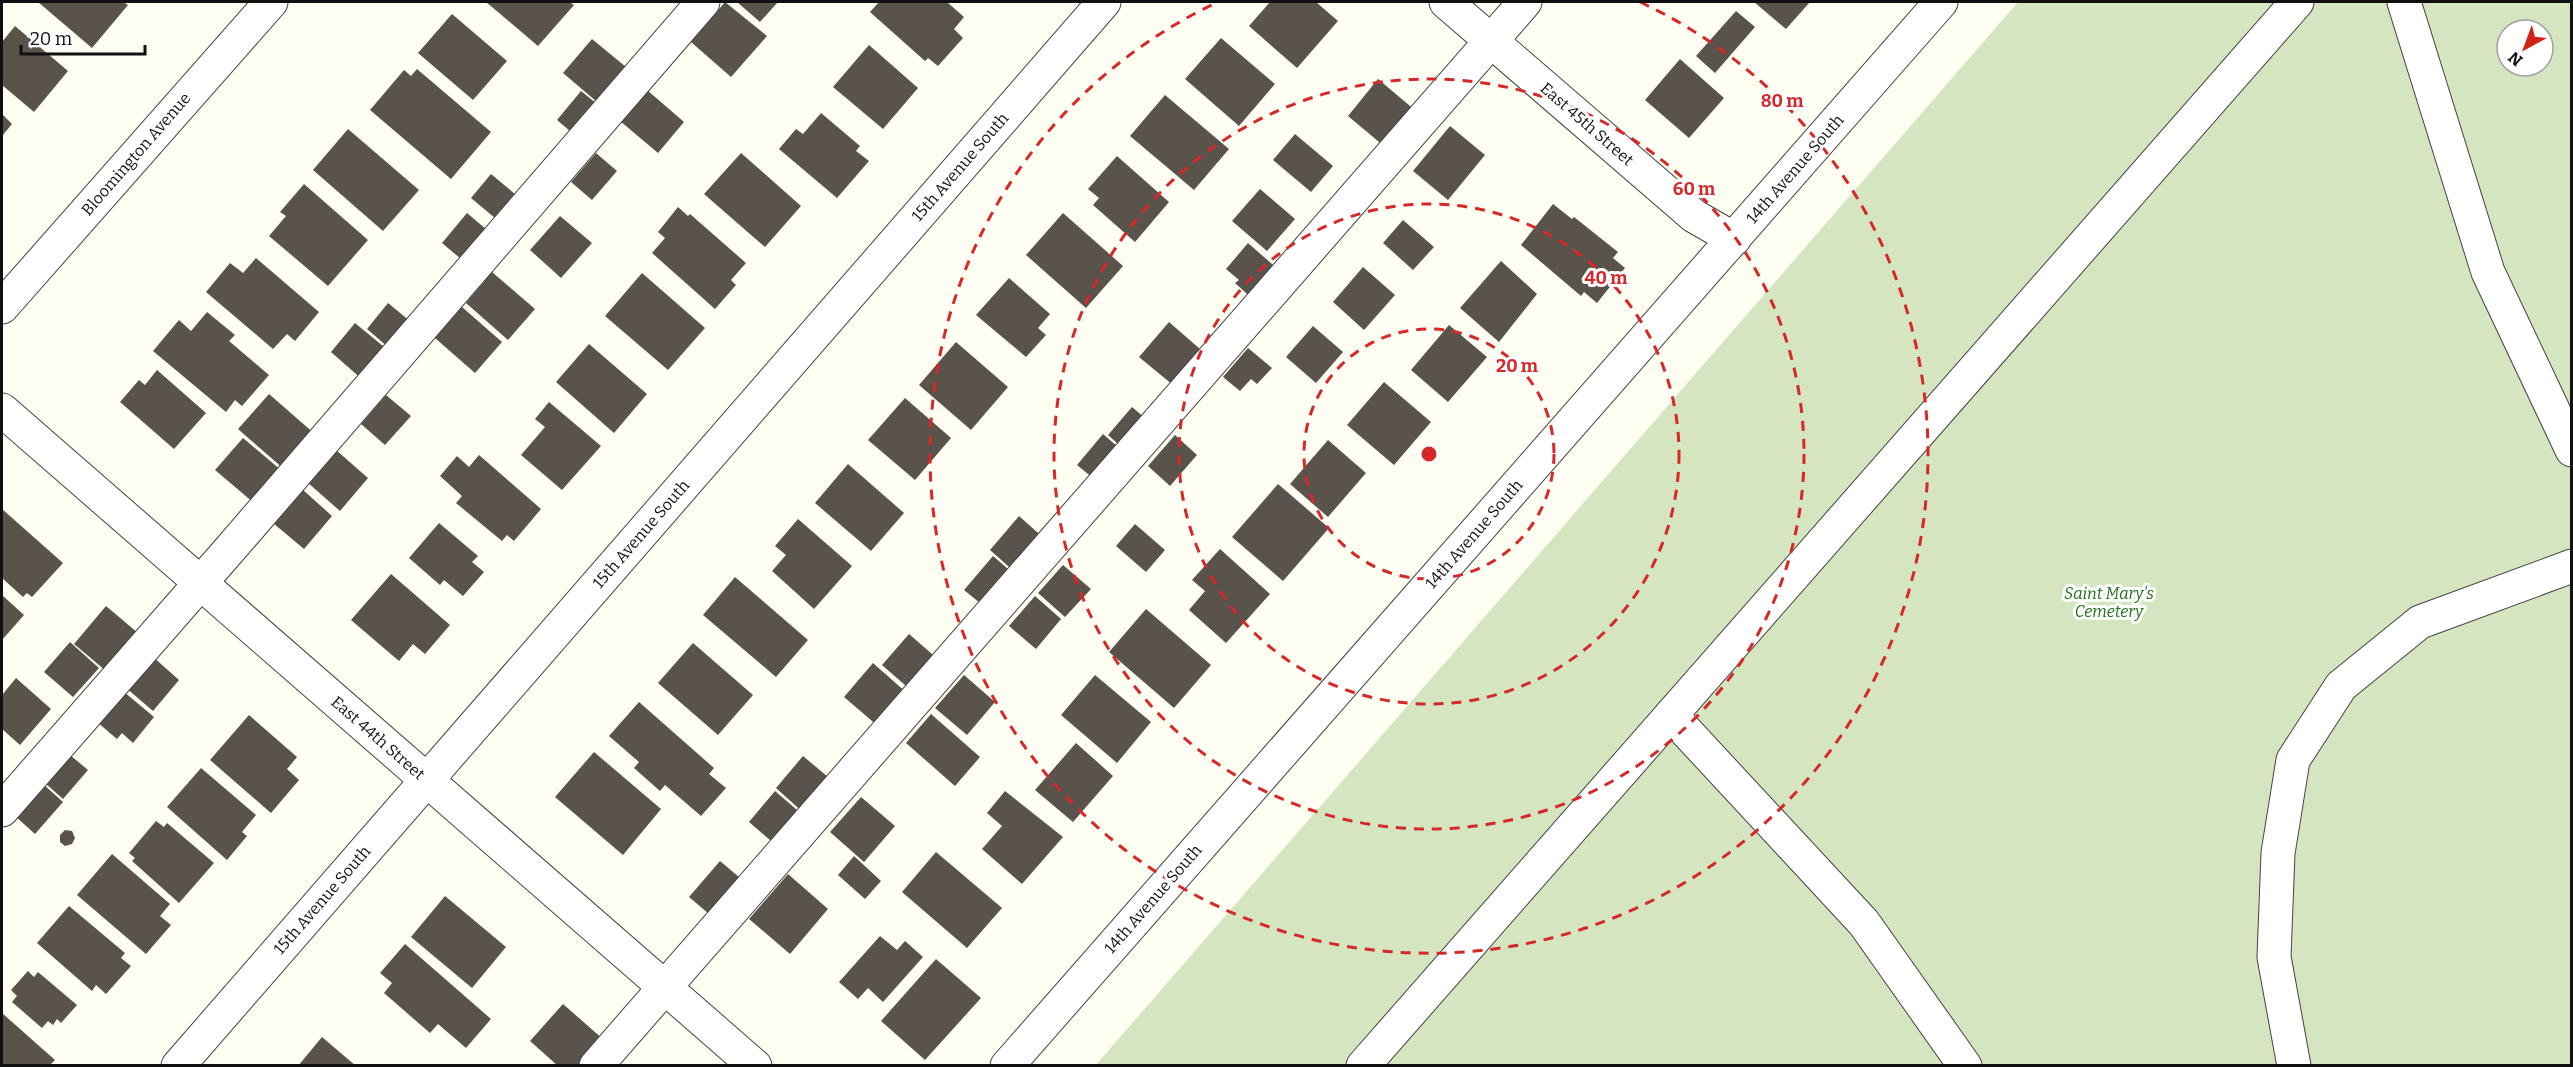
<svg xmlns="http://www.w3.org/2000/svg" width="2573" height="1067" viewBox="0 0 2573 1067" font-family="Bitter,serif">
  <rect width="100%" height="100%" fill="#fffef3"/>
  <!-- cemetery -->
  <path fill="#d5e5c0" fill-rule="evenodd" d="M2018,2H2571V1065L1095,1066ZM2507,30H2543V66H2507Z"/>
  <!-- building -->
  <g fill="#5a534b">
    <polygon points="38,2 123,2 128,5 92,48"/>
    <polygon points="486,2 569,2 574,5 538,46"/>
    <polygon points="725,2 767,36 731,77 691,42"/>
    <polygon points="737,2 778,2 760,22"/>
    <polygon points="879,2 947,2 964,17 954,29 963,38 938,66 928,58 925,61 870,12"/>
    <polygon points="1270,2 1316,2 1338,21 1297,68 1249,26"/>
    <polygon points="1754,2 1810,2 1786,29"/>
    <polygon points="1736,11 1755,27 1715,73 1696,56"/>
    <polygon points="452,14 507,61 473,100 418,53"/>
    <polygon points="15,26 68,71 34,112 2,85 2,42"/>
    <polygon points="1221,38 1275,84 1239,126 1185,79"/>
    <polygon points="592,39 632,72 603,107 563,73"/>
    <polygon points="869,45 918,88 883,129 833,87"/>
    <polygon points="1680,59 1724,98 1689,138 1645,100"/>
    <polygon points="417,69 491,132 451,179 370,110 404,70 411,76"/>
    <polygon points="1378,79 1416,111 1385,147 1348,116"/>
    <polygon points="647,90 684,122 658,153 620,121"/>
    <polygon points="581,91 602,108 577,137 557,120"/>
    <polygon points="1165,95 1229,149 1194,190 1130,136"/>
    <polygon points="821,113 860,146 856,151 869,161 837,198 779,149 796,129 803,134"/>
    <polygon points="2,114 12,124 2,136"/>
    <polygon points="1450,126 1485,155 1448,200 1413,171"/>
    <polygon points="348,129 419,190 383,231 313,170"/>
    <polygon points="1295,134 1333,166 1311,192 1273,160"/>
    <polygon points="596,153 617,171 592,200 571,182"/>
    <polygon points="741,153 801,206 765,247 704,194"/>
    <polygon points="1117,156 1169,202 1135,242 1093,205 1099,198 1088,189"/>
    <polygon points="491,174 521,199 501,223 471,198"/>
    <polygon points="304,184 368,240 328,286 269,236 286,216 280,212"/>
    <polygon points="1260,189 1295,219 1267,251 1232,221"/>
    <polygon points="1553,204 1572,219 1574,217 1618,252 1613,258 1625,268 1597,303 1584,292 1581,296 1521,245"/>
    <polygon points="678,207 688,216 690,214 746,263 731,280 736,285 715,309 652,253 665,238 658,232"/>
    <polygon points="467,213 493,235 467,264 442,243"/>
    <polygon points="1063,213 1123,266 1086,308 1026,255"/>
    <polygon points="560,216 592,243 561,278 530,250"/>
    <polygon points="1403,220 1434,247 1413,270 1383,243"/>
    <polygon points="1248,243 1281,272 1256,302 1235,283 1239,280 1226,269"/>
    <polygon points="256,258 319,312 295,341 287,334 273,349 206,292 230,263 243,273"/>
    <polygon points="1501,261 1537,294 1499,342 1460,308"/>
    <polygon points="1363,267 1395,295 1364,330 1333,302"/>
    <polygon points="492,272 535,309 508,340 466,303"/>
    <polygon points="642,273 705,328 668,370 605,316"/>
    <polygon points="1009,278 1050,314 1038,328 1046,335 1026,357 976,315"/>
    <polygon points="388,303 411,322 389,348 367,329"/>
    <polygon points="462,307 502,342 475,373 435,338"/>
    <polygon points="207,312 235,335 229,341 269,375 242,406 235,400 226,412 153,351 179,320 191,331"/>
    <polygon points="1169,322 1208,356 1179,390 1139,357"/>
    <polygon points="355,323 389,351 364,381 331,352"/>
    <polygon points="1449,325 1487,357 1448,402 1411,370"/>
    <polygon points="1313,326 1343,352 1316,383 1286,357"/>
    <polygon points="956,342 1008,387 971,430 919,385"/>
    <polygon points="589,344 647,394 614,433 556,382"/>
    <polygon points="1248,348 1272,368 1257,384 1251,379 1240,391 1223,377"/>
    <polygon points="157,370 206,413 174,449 120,402 139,380 145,385"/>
    <polygon points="1384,382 1431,422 1394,465 1347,425"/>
    <polygon points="269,394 316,435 285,470 238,429"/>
    <polygon points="386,395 411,416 385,445 361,424"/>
    <polygon points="905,398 951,438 915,480 868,440"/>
    <polygon points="549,402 601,446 562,490 521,455 545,427 535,419"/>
    <polygon points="1132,407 1152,424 1128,453 1108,435"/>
    <polygon points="1103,434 1125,453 1099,483 1077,465"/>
    <polygon points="1175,435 1197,455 1170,486 1148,466"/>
    <polygon points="243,438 282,471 254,503 215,470"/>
    <polygon points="1328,440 1366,473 1328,517 1290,484"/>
    <polygon points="336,450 368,478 340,511 307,482"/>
    <polygon points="479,455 541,509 514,541 507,535 502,541 456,503 462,496 440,476 457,456 469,467"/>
    <polygon points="848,464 904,513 871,551 815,503"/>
    <polygon points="1278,484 1329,528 1283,581 1232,537"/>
    <polygon points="302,489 332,516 304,549 273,523"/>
    <polygon points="2,509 63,563 32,597 27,593 23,597 2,578"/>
    <polygon points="1019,516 1046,540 1017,574 990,550"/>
    <polygon points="798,519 852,566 814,609 772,571 786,555 775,546"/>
    <polygon points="439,523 478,556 472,562 484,572 463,596 444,580 440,585 409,558"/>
    <polygon points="1135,524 1165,550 1146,572 1116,546"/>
    <polygon points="1220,549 1270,594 1226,643 1189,610 1205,591 1192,580"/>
    <polygon points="993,556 1015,575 986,608 964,590"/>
    <polygon points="1063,565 1091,589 1065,617 1038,593"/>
    <polygon points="391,574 450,625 425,654 413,644 399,661 351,620"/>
    <polygon points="735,577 808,640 776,677 703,615"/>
    <polygon points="2,595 24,615 2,640"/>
    <polygon points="1035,596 1061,619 1036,649 1009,626"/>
    <polygon points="106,606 138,633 106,671 74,644"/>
    <polygon points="1146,609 1211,665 1174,708 1109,652"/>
    <polygon points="909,634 940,661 913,692 882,665"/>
    <polygon points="70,642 99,668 73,697 44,672"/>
    <polygon points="693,643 753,695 718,735 658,683"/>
    <polygon points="152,656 179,680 153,711 125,687"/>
    <polygon points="873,663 908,694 879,727 844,697"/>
    <polygon points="964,675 995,702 967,735 935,708"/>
    <polygon points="1095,675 1151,722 1117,763 1061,715"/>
    <polygon points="16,678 51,709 20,745 2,729 2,695"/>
    <polygon points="123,691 154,717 133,743 122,733 117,739 97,722"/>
    <polygon points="639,702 714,768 709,774 726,788 701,816 665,785 660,791 634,768 639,762 609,736"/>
    <polygon points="931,714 980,757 955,786 906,743"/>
    <polygon points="249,715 297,757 287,769 299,780 271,813 210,760"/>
    <polygon points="1076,743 1113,776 1073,822 1035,790"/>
    <polygon points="594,752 661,809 623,855 555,797"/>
    <polygon points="70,755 88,770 63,799 45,783"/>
    <polygon points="803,756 834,782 806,815 776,788"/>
    <polygon points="201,768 256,815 242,832 247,836 227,860 167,807"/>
    <polygon points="43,784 63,802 35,834 15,816"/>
    <polygon points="775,791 804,816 778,847 749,822"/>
    <polygon points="1005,791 1063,837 1022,884 982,849 1002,826 987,813"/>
    <polygon points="861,797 895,826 864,862 830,832"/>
    <polygon points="156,821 164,827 167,823 214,863 179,903 132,861 135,858 129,853"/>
    <polygon points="65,830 72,831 75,838 72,844 65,846 60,842 60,835"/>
    <polygon points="936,852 1002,908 967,948 902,892"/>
    <polygon points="112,854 170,904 160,916 171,925 146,954 77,895"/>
    <polygon points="854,856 881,881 865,899 838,875"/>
    <polygon points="720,861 746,883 715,919 689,897"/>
    <polygon points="788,874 828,909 790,954 749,919"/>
    <polygon points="445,896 506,947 472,988 411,937"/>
    <polygon points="69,906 125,953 121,958 131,966 106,994 96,985 92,991 37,943"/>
    <polygon points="880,936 897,950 905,941 923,957 883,1002 868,988 858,999 839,982"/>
    <polygon points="405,944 491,1019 466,1048 438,1024 430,1033 384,993 392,983 380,973"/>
    <polygon points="936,959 981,998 925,1060 881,1021"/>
    <polygon points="28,971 34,977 38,972 77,1005 61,1023 57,1019 53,1025 48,1021 42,1028 12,1002 17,996 11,990"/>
    <polygon points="563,1004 604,1040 581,1066 558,1066 530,1041"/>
    <polygon points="2,1013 55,1060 49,1066 2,1066"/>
    <polygon points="322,1037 356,1066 298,1066"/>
  </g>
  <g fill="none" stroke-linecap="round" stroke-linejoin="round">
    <!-- minor casing -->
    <g stroke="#434343" stroke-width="35">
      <g id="minor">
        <polyline points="1446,2 1694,216 1734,239"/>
        <polyline points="2404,2 2488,272 2572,450"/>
        <polyline points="2,307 271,2"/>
        <polyline points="2,410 755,1066"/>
        <polyline points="1671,715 1864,923 1965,1066"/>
        <polyline points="2,810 231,548 703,2"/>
        <polyline points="178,1066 1104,2"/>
        <polyline points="596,1066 1525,2"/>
        <polyline points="1007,1066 1941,2"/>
        <polyline points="1363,1066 2297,2"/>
        <polyline points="2294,1066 2274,957 2278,853 2293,760 2341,686 2420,622 2572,566"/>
      </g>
    </g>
    <!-- minor -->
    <use href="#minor" stroke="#fff" stroke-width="33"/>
  </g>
  <!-- distance rings -->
  <g fill="none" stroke="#d62828" stroke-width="3" stroke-dasharray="10 8">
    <circle cx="1429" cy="454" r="125"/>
    <circle cx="1429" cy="454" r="250"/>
    <circle cx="1429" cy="454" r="375"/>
    <path d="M1640 2A499 499 0 1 1 1218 2"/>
  </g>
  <g text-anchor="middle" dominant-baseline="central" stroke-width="6" stroke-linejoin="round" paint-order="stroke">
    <!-- street labels -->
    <g font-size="16" fill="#101010" stroke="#fff">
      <text transform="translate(1587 124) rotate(41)">East 45th Street</text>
      <text transform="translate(136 154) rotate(-49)">Bloomington Avenue</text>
      <text transform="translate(960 167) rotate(-49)">15th Avenue South</text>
      <text transform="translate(1795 169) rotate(-49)">14th Avenue South</text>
      <text transform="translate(641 534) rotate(-49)">15th Avenue South</text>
      <text transform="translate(1474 534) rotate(-49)">14th Avenue South</text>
      <text transform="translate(378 738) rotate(41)">East 44th Street</text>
      <text transform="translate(1153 899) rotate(-49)">14th Avenue South</text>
      <text transform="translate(322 900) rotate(-49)">15th Avenue South</text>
    </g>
    <!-- park labels -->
    <g font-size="16" font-style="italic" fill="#1f7117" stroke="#fff">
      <text x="2109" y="593">Saint Mary's<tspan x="2109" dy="18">Cemetery</tspan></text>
    </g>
  </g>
  <circle cx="1429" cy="454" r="9" fill="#d62828" stroke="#fff" stroke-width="3"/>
  <g font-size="18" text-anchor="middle" font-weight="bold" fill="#d62828" stroke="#fff" stroke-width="6" stroke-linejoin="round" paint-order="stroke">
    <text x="1782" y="107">80 m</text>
    <text x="1694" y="195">60 m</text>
    <text x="1606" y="284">40 m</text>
    <text x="1517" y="372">20 m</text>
  </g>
  <!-- border -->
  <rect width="2573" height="1067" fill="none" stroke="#101010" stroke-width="6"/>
  <!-- north arrow -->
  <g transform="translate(2525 48) rotate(221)"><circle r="28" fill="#ffffff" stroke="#9f9f9f" stroke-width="1.5"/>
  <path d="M0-4.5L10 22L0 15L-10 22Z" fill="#d22316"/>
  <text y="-9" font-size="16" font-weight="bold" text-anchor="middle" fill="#101010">N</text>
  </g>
  <!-- scale -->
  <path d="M21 45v9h124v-9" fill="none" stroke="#101010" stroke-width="3"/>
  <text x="30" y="45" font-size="18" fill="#101010" stroke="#ffffff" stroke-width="4.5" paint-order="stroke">20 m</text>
</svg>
